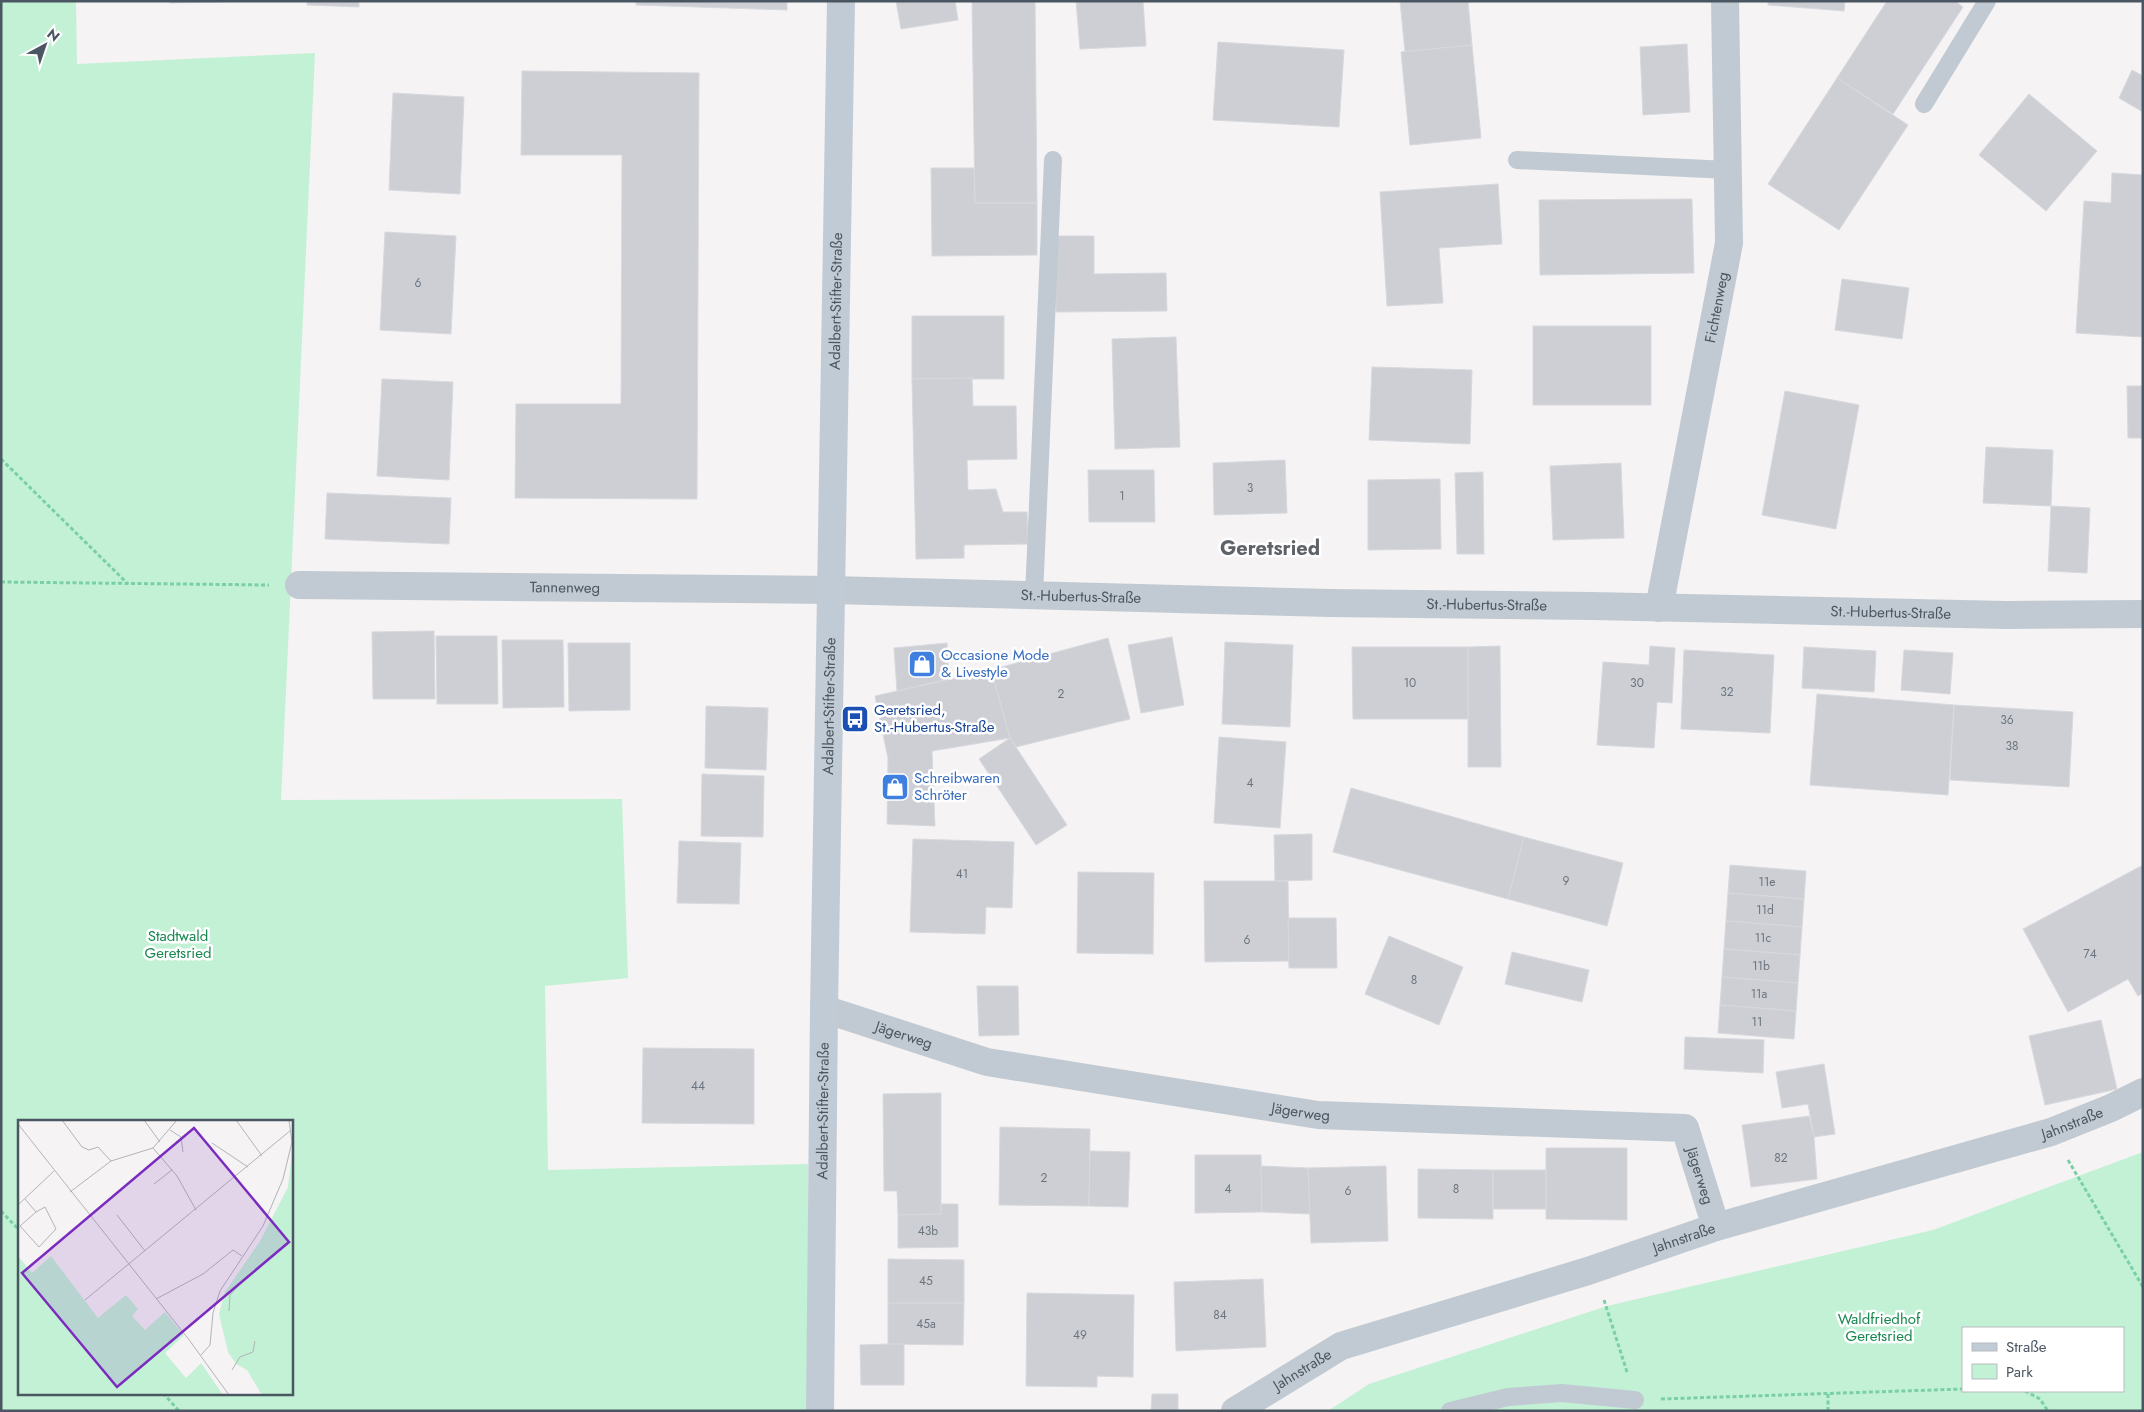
<svg xmlns="http://www.w3.org/2000/svg" width="2144" height="1412" viewBox="0 0 2144 1412" font-family="Jost,sans-serif">
  <rect width="100%" height="100%" fill="#f5f3f3"/>
  <!-- green -->
  <g fill="#c3f1d5" fill-rule="evenodd">
    <path d="M1,1H76L77,64L315,53L281,800L622,799L628,978L545,986L548,1170L808,1164L809,1411H1ZM19,1121H291V1393H19Z"/>
    <path d="M2143,1152V1411H1328L1369,1384L1607,1306L1933,1230ZM1963,1328H2123V1391H1963Z"/>
  </g>
  <!-- building -->
  <g fill="#cdcfd5" stroke="#d7d9de">
    <polygon points="170,1 257,1 170,3"/>
    <polygon points="307,1 359,1 359,7 307,5"/>
    <polygon points="636,1 787,1 787,10 636,5"/>
    <polygon points="896,1 955,1 958,20 901,29"/>
    <polygon points="972,1 1035,1 1037,203 975,203"/>
    <polygon points="1076,1 1143,1 1146,46 1080,49"/>
    <polygon points="1400,1 1468,1 1472,45 1405,52"/>
    <polygon points="1768,1 1845,1 1844,11 1768,5"/>
    <polygon points="1887,1 1955,1 1963,7 1893,114 1837,78"/>
    <polygon points="1218,42 1344,50 1339,127 1213,120"/>
    <polygon points="1687,44 1690,112 1643,115 1640,47"/>
    <polygon points="1472,45 1481,138 1410,145 1401,52"/>
    <polygon points="2132,70 2143,76 2143,112 2119,98"/>
    <polygon points="522,71 699,73 697,499 515,498 516,404 621,404 622,155 521,155"/>
    <polygon points="1837,78 1908,125 1839,230 1768,184"/>
    <polygon points="393,93 464,97 460,194 389,190"/>
    <polygon points="2029,94 2097,151 2046,211 1979,155"/>
    <polygon points="931,168 974,168 975,203 1037,203 1037,255 932,256"/>
    <polygon points="2112,173 2143,175 2143,337 2076,333 2084,201 2111,203"/>
    <polygon points="1498,184 1502,244 1439,248 1443,303 1387,306 1380,192"/>
    <polygon points="1692,199 1694,273 1540,275 1539,200"/>
    <polygon points="385,232 456,236 451,334 380,330"/>
    <polygon points="1055,236 1094,236 1094,274 1166,273 1167,311 1056,312"/>
    <polygon points="1842,279 1909,288 1902,339 1835,330"/>
    <rect x="912" y="316" width="92" height="63"/>
    <rect x="1533" y="326" width="118" height="79"/>
    <polygon points="1176,337 1180,447 1115,449 1112,339"/>
    <polygon points="1372,367 1472,370 1470,444 1369,440"/>
    <polygon points="972,378 973,406 1016,406 1017,459 967,460 968,490 996,489 1003,512 1027,512 1028,544 964,545 964,558 916,559 912,379"/>
    <polygon points="382,379 453,382 449,480 377,476"/>
    <polygon points="2127,386 2143,386 2143,438 2128,438"/>
    <polygon points="1785,391 1859,405 1836,529 1762,515"/>
    <polygon points="1986,447 2053,450 2051,506 1983,503"/>
    <polygon points="1285,460 1287,513 1214,515 1213,463"/>
    <polygon points="1621,463 1624,538 1553,540 1550,466"/>
    <polygon points="1088,470 1154,470 1155,522 1089,522"/>
    <polygon points="1483,472 1484,554 1457,554 1455,473"/>
    <polygon points="1440,479 1441,549 1368,550 1368,480"/>
    <polygon points="327,493 451,498 449,544 325,539"/>
    <polygon points="2051,506 2090,508 2087,573 2048,571"/>
    <polygon points="434,631 435,699 373,699 372,632"/>
    <polygon points="436,636 497,636 498,704 437,704"/>
    <polygon points="1172,637 1184,705 1141,713 1128,645"/>
    <polygon points="1108,638 1130,719 1016,747 1010,738 991,670"/>
    <polygon points="502,640 563,640 564,707 503,708"/>
    <polygon points="1225,642 1293,645 1290,727 1222,724"/>
    <polygon points="568,643 630,643 630,710 569,711"/>
    <polygon points="947,643 949,679 897,691 894,648"/>
    <polygon points="1500,646 1501,767 1468,767 1468,647"/>
    <polygon points="1650,646 1675,648 1672,703 1657,702 1654,748 1597,745 1603,662 1649,665"/>
    <polygon points="1352,647 1468,647 1468,719 1353,719"/>
    <polygon points="1804,647 1876,651 1874,692 1802,688"/>
    <polygon points="1684,650 1774,655 1770,733 1681,729"/>
    <polygon points="1904,650 1953,653 1950,694 1901,690"/>
    <polygon points="991,670 1010,738 932,751 935,826 887,824 888,758 875,696"/>
    <polygon points="1817,694 1954,705 1948,795 1810,785"/>
    <polygon points="1954,705 2073,712 2069,787 1950,780"/>
    <polygon points="706,706 768,708 766,770 705,768"/>
    <polygon points="1219,737 1286,742 1280,828 1214,823"/>
    <polygon points="1010,738 1067,825 1036,845 979,759"/>
    <polygon points="702,774 764,776 763,837 701,836"/>
    <polygon points="1351,788 1524,837 1508,899 1333,852"/>
    <polygon points="1312,834 1312,880 1275,881 1274,835"/>
    <polygon points="1524,837 1623,863 1607,926 1508,899"/>
    <polygon points="913,839 1014,842 1012,908 986,907 985,934 910,932"/>
    <polygon points="679,841 741,843 739,904 677,903"/>
    <polygon points="1730,865 1806,871 1804,899 1728,893"/>
    <polygon points="2143,865 2143,993 2138,996 2128,979 2068,1012 2023,929"/>
    <polygon points="1078,872 1154,873 1153,954 1077,953"/>
    <polygon points="1204,881 1288,881 1289,961 1205,962"/>
    <polygon points="1728,893 1804,899 1802,927 1726,921"/>
    <polygon points="1288,918 1336,918 1337,968 1289,968"/>
    <polygon points="1726,921 1802,927 1800,955 1724,949"/>
    <polygon points="1389,936 1463,967 1439,1025 1365,994"/>
    <polygon points="1724,949 1800,955 1798,983 1722,977"/>
    <polygon points="1512,952 1589,970 1582,1002 1505,984"/>
    <polygon points="1722,977 1798,983 1796,1011 1720,1005"/>
    <polygon points="977,986 1018,986 1019,1035 979,1036"/>
    <polygon points="1720,1005 1796,1011 1794,1039 1718,1033"/>
    <polygon points="2101,1020 2117,1089 2045,1105 2029,1036"/>
    <polygon points="1685,1037 1764,1040 1763,1073 1684,1069"/>
    <polygon points="643,1048 754,1049 754,1124 642,1123"/>
    <polygon points="1824,1064 1835,1134 1814,1137 1808,1104 1782,1108 1776,1072"/>
    <polygon points="941,1093 941,1214 898,1215 897,1191 884,1191 883,1094"/>
    <polygon points="1809,1116 1814,1137 1817,1179 1751,1187 1742,1125"/>
    <polygon points="1000,1127 1090,1129 1089,1206 999,1205"/>
    <polygon points="1546,1148 1627,1148 1627,1220 1546,1219"/>
    <polygon points="1090,1151 1130,1152 1128,1207 1089,1206"/>
    <polygon points="1195,1155 1261,1155 1262,1212 1195,1213"/>
    <polygon points="1261,1166 1308,1168 1310,1214 1262,1212"/>
    <polygon points="1386,1166 1388,1241 1311,1243 1308,1168"/>
    <polygon points="1418,1169 1493,1170 1493,1219 1418,1218"/>
    <rect x="1493" y="1170" width="53" height="39"/>
    <polygon points="941,1204 958,1204 958,1247 898,1248 898,1215 941,1214"/>
    <polygon points="888,1259 964,1260 964,1303 888,1303"/>
    <polygon points="1263,1279 1266,1347 1176,1351 1174,1282"/>
    <polygon points="1027,1293 1134,1295 1133,1377 1097,1376 1097,1387 1026,1386"/>
    <polygon points="888,1303 964,1303 963,1345 888,1344"/>
    <polygon points="888,1344 904,1344 904,1385 861,1385 860,1345"/>
    <polygon points="1152,1394 1178,1394 1178,1411 1151,1411"/>
  </g>
  <g fill="none" stroke-linecap="round" stroke-linejoin="round">
    <!-- path -->
    <g stroke="#7ad0a6" stroke-width="3" stroke-dasharray="4 2.5" stroke-linecap="butt">
      <polyline points="1,459 128,584"/>
      <polyline points="1,582 269,585"/>
      <polyline points="2068,1160 2143,1287"/>
      <polyline points="1,1211 19,1230"/>
      <polyline points="1604,1300 1627,1372"/>
      <polyline points="2025,1391 2040,1399 2048,1411"/>
      <polyline points="163,1393 179,1411"/>
      <polyline points="1661,1399 1963,1389"/>
      <polyline points="1828,1411 1828,1394"/>
    </g>
    <!-- lane -->
    <g stroke="#c1cad2" stroke-width="18">
      <polyline points="1924,104 1987,1"/>
      <polyline points="1517,160 1728,170"/>
      <polyline points="1034,596 1053,160"/>
      <polyline points="1450,1411 1508,1397 1562,1393 1635,1400"/>
    </g>
    <!-- street -->
    <g stroke="#c1cad2" stroke-width="28">
      <path id="s1" d="M299,585L831,590L1331,603L1592,606L2006,615L2143,614"/>
      <path id="s2" d="M1659,608L1729,243L1725,1"/>
      <path id="s3" d="M824,1009L987,1062L1318,1115L1685,1128L1716,1227"/>
      <path id="s4" d="M1235,1411L1341,1346L1588,1271L1716,1227L2051,1132L2111,1108L2143,1092"/>
    </g>
    <!-- secondary -->
    <path stroke="#c1cbd6" stroke-width="28" id="s5" d="M820,1411L824,1009L841,1"/>
  </g>
  <!-- icons -->
  <defs>
    <g id="shop-square" transform="scale(1.4375)"><rect x="-9" y="-9" width="18" height="18" rx="4" fill="#3f7fe0" stroke="#fff"/><path d="M-5-2.5h2.3a2.7 3.5 0 0 1 5.4 0H5L5.5 6h-11ZM-1.5-2.5h3a1.5 2.3 0 0 0-3 0Z" fill="#fff"/></g>
    <g id="bus-square" transform="scale(1.4375)"><rect x="-9" y="-9" width="18" height="18" rx="4" fill="#1a4fb4" stroke="#fff"/><path d="M-5-6H5V4H4V6H2V4H-2V6H-4V4H-5ZM-3.5-4V0h7V-4ZM-3.5 1.2v1.5H-2V1.2ZM2 1.2v1.5H3.5V1.2Z" fill="#fff"/></g>
  </defs>
  <g fill-rule="evenodd">
    <use href="#shop-square" x="922" y="664"/>
    <use href="#bus-square" x="855" y="719"/>
    <use href="#shop-square" x="895" y="787"/>
  </g>
  <g text-anchor="middle" dominant-baseline="central" stroke-width="5" stroke-linejoin="round" paint-order="stroke">
    <!-- number labels -->
    <g font-size="12" fill="#6b747e">
      <text x="418" y="283">6</text>
      <text x="1250" y="488">3</text>
      <text x="1122" y="496">1</text>
      <text x="1410" y="683">10</text>
      <text x="1637" y="683">30</text>
      <text x="1727" y="692">32</text>
      <text x="1061" y="694">2</text>
      <text x="2007" y="720">36</text>
      <text x="2012" y="746">38</text>
      <text x="1250" y="783">4</text>
      <text x="962" y="874">41</text>
      <text x="1566" y="881">9</text>
      <text x="1767" y="882">11e</text>
      <text x="1765" y="910">11d</text>
      <text x="1763" y="938">11c</text>
      <text x="1247" y="940">6</text>
      <text x="2090" y="954">74</text>
      <text x="1761" y="966">11b</text>
      <text x="1414" y="980">8</text>
      <text x="1759" y="994">11a</text>
      <text x="1757" y="1022">11</text>
      <text x="698" y="1086">44</text>
      <text x="1781" y="1158">82</text>
      <text x="1044" y="1178">2</text>
      <text x="1228" y="1189">4</text>
      <text x="1456" y="1189">8</text>
      <text x="1348" y="1191">6</text>
      <text x="928" y="1231">43b</text>
      <text x="926" y="1281">45</text>
      <text x="1220" y="1315">84</text>
      <text x="926" y="1324">45a</text>
      <text x="1080" y="1335">49</text>
    </g>
    <!-- street labels -->
    <g font-size="15" fill="#4a5661" stroke="#fff">
      <text stroke="none"><textPath href="#s5" startOffset="1110">Adalbert-Stifter-Straße</textPath></text>
      <text stroke="none"><textPath href="#s2" startOffset="306">Fichtenweg</textPath></text>
      <text stroke="none"><textPath href="#s1" startOffset="266">Tannenweg</textPath></text>
      <text stroke="none"><textPath href="#s1" startOffset="782">St.-Hubertus-Straße</textPath></text>
      <text stroke="none"><textPath href="#s1" startOffset="1188">St.-Hubertus-Straße</textPath></text>
      <text stroke="none"><textPath href="#s1" startOffset="1592">St.-Hubertus-Straße</textPath></text>
      <text stroke="none"><textPath href="#s5" startOffset="705">Adalbert-Stifter-Straße</textPath></text>
      <text stroke="none"><textPath href="#s3" startOffset="84">Jägerweg</textPath></text>
      <text stroke="none"><textPath href="#s5" startOffset="300">Adalbert-Stifter-Straße</textPath></text>
      <text stroke="none"><textPath href="#s3" startOffset="489">Jägerweg</textPath></text>
      <text stroke="none"><textPath href="#s4" startOffset="889">Jahnstraße</textPath></text>
      <text stroke="none"><textPath href="#s3" startOffset="924">Jägerweg</textPath></text>
      <text stroke="none"><textPath href="#s4" startOffset="484">Jahnstraße</textPath></text>
      <text stroke="none"><textPath href="#s4" startOffset="79">Jahnstraße</textPath></text>
    </g>
    <!-- shop labels -->
    <g font-size="15" fill="#366cbe" stroke="#fff" text-anchor="start">
      <text x="941" y="655">Occasione Mode<tspan x="941" dy="17">&amp; Livestyle</tspan></text>
      <text x="914" y="778">Schreibwaren<tspan x="914" dy="17">Schröter</tspan></text>
    </g>
    <!-- transit labels -->
    <g font-size="15" fill="#164399" stroke="#fff" text-anchor="start">
      <text x="874" y="710">Geretsried,<tspan x="874" dy="17">St.-Hubertus-Straße</tspan></text>
    </g>
    <!-- park labels -->
    <g font-size="15" fill="#17864f" stroke="#fff">
      <text x="178" y="936">Stadtwald<tspan x="178" dy="17">Geretsried</tspan></text>
      <text x="1879" y="1319">Waldfriedhof<tspan x="1879" dy="17">Geretsried</tspan></text>
    </g>
    <!-- district labels -->
    <g font-size="20" font-weight="bold" fill="#5f6368" stroke="#fff">
      <text x="1270" y="548">Geretsried</text>
    </g>
  </g>
  <!-- overview -->
  <g transform="translate(18 1120)">
    <rect width="275" height="275" fill="#f5f3f3"/>
    <path d="M275,26V275H244L229,250L218,244L210,232L201,194L207,172L242,121L270,67ZM0,136L14,153L33,136L80,198L108,175L120,189L114,196L127,210L147,192L166,215L147,233L168,258L183,243L205,275H0Z" fill="#c3f1d5"/>
    <path fill="none" stroke="#b1b4b9" stroke-width="1" d="M44,0L64,27L71,30L80,27L93,41M126,0L142,22M218,0L244,36M0,4L172,221L211,275M152,10L163,17L165,32M194,23L230,47M135,28L159,56L178,90M136,64L154,50M52,72L93,41L135,28L159,0M7,79L18,92L2,106L21,127L38,109L27,87L18,92M0,85L36,51M99,95L127,131M138,179L185,154L215,130L224,136M67,180L273,10M211,191L212,175L230,155M183,235L192,225L195,193L202,171L245,106L265,59L274,22L271,0M214,250L222,237L235,232L237,221"/>
    <path fill="#7b2cbf" fill-opacity="0.15" stroke="#7b2cbf" stroke-width="2.5" d="M176,8L271,122L99,267L4,153Z"/>
    <rect width="275" height="275" fill="none" stroke="#4a5661" stroke-width="2.5"/>
  </g>
  <!-- border -->
  <rect width="2144" height="1412" fill="none" stroke="#4a5661" stroke-width="5"/>
  <!-- legend -->
  <rect x="1962" y="1327" width="162" height="65" fill="#ffffff" stroke="#b7bbc0"/>
  <rect x="1972" y="1343" width="25" height="8" fill="#c1cbd6" stroke="#b7bbc0"/>
  <text x="2006" y="1352" font-size="15" fill="#4a5661">Straße</text>
  <rect x="1972" y="1364" width="25" height="15" fill="#c3f1d5" stroke="#b7bbc0"/>
  <text x="2006" y="1377" font-size="15" fill="#4a5661">Park</text>
  <!-- north arrow -->
  <g transform="translate(45 45) rotate(40)" stroke="#ffffff" stroke-width="4" paint-order="stroke">
  <path d="M0-4L9 19L0 12L-9 19Z" fill="#4a5661"/>
  <text y="-8" font-size="14" font-weight="bold" text-anchor="middle" fill="#4a5661">N</text>
  </g>
</svg>
